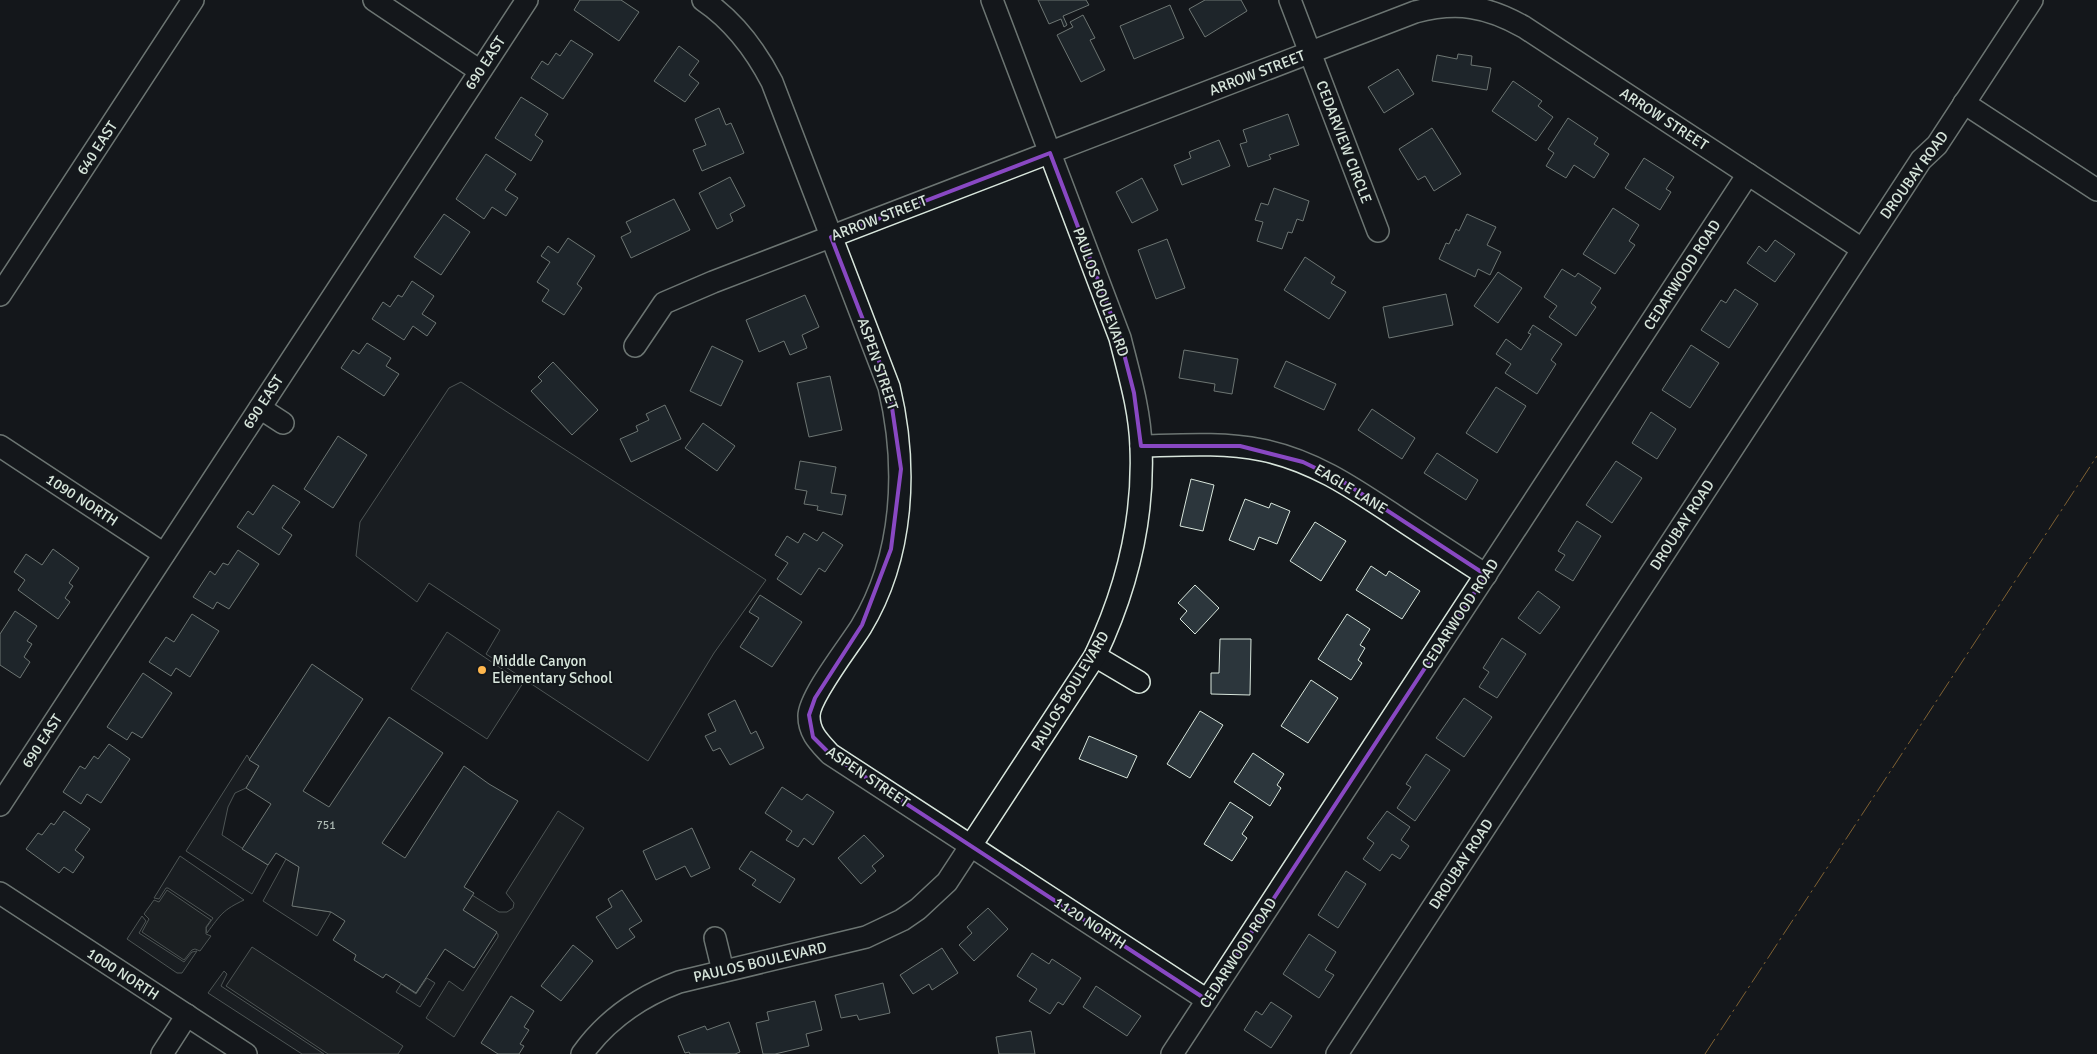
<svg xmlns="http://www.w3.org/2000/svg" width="2097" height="1054" viewBox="0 0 2097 1054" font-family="Signika,sans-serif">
  <rect width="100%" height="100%" fill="#14181c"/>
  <!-- green -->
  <g fill="#202428" stroke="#939e99">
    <polygon points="461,382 766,580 714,653 648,761 486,654 500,630 429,583 417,602 356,556 360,522 449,388"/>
    <polygon points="447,632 523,683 487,739 411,689"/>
    <polygon points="247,755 250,760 259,766 246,788 235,793 228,807 222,835 268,865 252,894 186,851"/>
    <path d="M180,856L244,900C223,910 221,914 207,933L206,928L213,918L168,888H166L159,899L154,898Z"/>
    <polygon points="286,859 299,867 293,906 331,912 317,936 263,901"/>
    <polygon points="142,916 146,921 139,933 184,962 192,952 197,951 182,973 177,973 127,939"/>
    <polygon points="224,971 227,974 221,986 324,1054 302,1054 208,993"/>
    <polygon points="427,978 435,983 420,1007 396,992 401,984 416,994"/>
  </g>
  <!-- parking -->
  <g fill="#24282b" stroke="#939e99">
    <polygon points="558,811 584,828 454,1037 426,1018 449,981 463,991 498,937 498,934 463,910 472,895 499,912 507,912 513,908 514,903 506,893"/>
    <polygon points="167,890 211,920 206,927 206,934 211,936 200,951 195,949 192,950 184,960 142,932 149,919 144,914 154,900 159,902"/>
    <polygon points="252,947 403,1046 398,1054 328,1054 226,986"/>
  </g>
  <!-- building -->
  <g fill="#2c363c" stroke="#d8e6dc">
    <polygon points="580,0 621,0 639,12 619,41 574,10"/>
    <polygon points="1038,0 1086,0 1089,5 1063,16 1067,25 1064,27 1061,19 1049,24"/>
    <polygon points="1205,0 1241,0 1247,11 1205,37 1189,9"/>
    <polygon points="1170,5 1184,38 1134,59 1120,26"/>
    <polygon points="1083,15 1095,38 1090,40 1105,70 1081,82 1057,35 1073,27 1070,22"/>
    <polygon points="571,40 593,54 563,99 531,78 542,61 548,65 556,53 560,56"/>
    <polygon points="679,46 699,61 689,75 699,83 685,102 654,81"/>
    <polygon points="1458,54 1472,56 1471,65 1491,68 1487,90 1432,81 1437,55 1457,59"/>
    <polygon points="1398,69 1414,94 1384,113 1368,87"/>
    <polygon points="1513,81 1542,101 1538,106 1553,117 1536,141 1492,111"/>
    <polygon points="521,97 548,114 535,135 543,141 531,161 495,138"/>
    <polygon points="719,108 726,125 731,123 744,153 702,171 693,150 706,145 695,119"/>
    <polygon points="1288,114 1299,145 1269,155 1271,159 1248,167 1240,144 1247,142 1243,130"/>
    <polygon points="1568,118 1598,138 1594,144 1609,154 1594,178 1574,165 1566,178 1546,166 1554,153 1548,149"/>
    <polygon points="1432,128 1461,174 1434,191 1425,176 1418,180 1399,149"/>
    <polygon points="1219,140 1230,166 1182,185 1174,165 1191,158 1189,152"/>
    <polygon points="486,154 516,174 505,190 518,198 506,216 492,207 484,219 456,199"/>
    <polygon points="1644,158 1674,177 1666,189 1671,192 1660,210 1625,188"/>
    <polygon points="730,177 745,206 730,214 733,221 717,229 699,193"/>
    <polygon points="1142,178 1158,210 1132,223 1116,192"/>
    <polygon points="1274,188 1309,201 1303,221 1297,219 1292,233 1288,232 1282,249 1257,241 1263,222 1255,220 1261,203 1268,205"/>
    <polygon points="674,199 690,230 631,258 621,237 631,232 626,222"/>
    <polygon points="1613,208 1639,225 1629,241 1635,245 1615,274 1583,254"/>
    <polygon points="444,214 470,232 441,275 414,257"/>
    <polygon points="1467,214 1496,227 1487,245 1501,252 1490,275 1478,269 1475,277 1439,259 1446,243 1449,244 1456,229 1459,231"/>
    <polygon points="568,238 595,256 577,284 582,288 564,315 542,301 549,290 537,282 550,262 541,256 548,246 558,253"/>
    <polygon points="1167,239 1185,288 1156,299 1138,250"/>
    <polygon points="1775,240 1795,254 1775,282 1747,263 1759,246 1766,252"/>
    <polygon points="1305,257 1335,277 1331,283 1346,292 1329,319 1284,290"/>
    <polygon points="1562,269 1575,277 1578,273 1601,288 1591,303 1596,307 1576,336 1549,317 1557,306 1544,297"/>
    <polygon points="1498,272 1522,288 1498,323 1474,306"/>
    <polygon points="412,281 434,296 422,314 436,323 427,336 413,326 404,340 372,319 383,302 390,307 398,295 402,297"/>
    <polygon points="1735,289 1758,304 1729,348 1701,330 1721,300 1726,303"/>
    <polygon points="1446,294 1453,325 1389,338 1383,307"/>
    <polygon points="805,295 819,327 802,335 807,348 790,355 784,341 759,352 746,320"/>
    <polygon points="1533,325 1562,344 1551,360 1556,364 1537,394 1505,373 1511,364 1496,354 1506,339 1521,350 1531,334 1528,333"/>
    <polygon points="367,343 391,358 386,366 399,374 384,396 341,368 353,350 359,354"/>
    <polygon points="1691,345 1719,363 1690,408 1662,390"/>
    <polygon points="712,346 743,361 721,406 690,391"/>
    <polygon points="1184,350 1238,359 1232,394 1214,391 1215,384 1179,378"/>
    <polygon points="1286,361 1336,384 1324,410 1274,387"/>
    <polygon points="553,362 598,410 572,435 531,391 542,381 538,377"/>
    <polygon points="830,376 842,430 809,437 797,383"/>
    <polygon points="1496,387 1526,406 1497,453 1466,433"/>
    <polygon points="665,405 681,439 631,462 620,439 638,431 636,426 649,420 646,414"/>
    <polygon points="1372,409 1415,438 1402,459 1358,430"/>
    <polygon points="1651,412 1676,429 1657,459 1632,443"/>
    <polygon points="703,423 735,446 717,471 685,448"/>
    <polygon points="338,436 367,455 333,508 304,489"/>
    <polygon points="1437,453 1478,480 1466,500 1424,473"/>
    <polygon points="800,461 836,467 831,493 846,495 842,515 817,510 818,506 804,504 807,491 795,489"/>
    <polygon points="1616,461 1642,478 1612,523 1586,505"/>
    <polygon points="1191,479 1214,485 1203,531 1180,526"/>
    <polygon points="273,485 300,502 282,528 292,535 279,555 237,527 248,511 253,515"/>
    <polygon points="1245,499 1269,508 1271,503 1290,511 1277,544 1259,537 1254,550 1229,540"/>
    <polygon points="1577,521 1601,536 1573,581 1555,570 1565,555 1558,551"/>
    <polygon points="1315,522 1346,541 1321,581 1290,561"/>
    <polygon points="823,532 843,545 825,572 819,568 801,595 777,579 788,563 775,555 787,536 798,543 804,533 817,541"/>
    <polygon points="53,549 79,568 69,583 73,586 65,598 70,602 58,619 18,590 25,580 14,572 26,554 42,565"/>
    <polygon points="238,550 259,564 229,609 217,602 213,609 193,597 210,571 215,575 223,563 228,565"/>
    <polygon points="1371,566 1386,576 1389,571 1420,591 1402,619 1356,590"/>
    <polygon points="1195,585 1219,608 1195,634 1180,619 1187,611 1178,603"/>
    <polygon points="1538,591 1560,607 1540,634 1518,618"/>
    <polygon points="760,595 802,622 772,667 740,647 759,618 749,612"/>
    <polygon points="15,611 37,626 27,641 32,644 24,657 30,662 20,678 0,665 0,634"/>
    <polygon points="192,614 219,631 190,677 176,668 171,676 149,662 166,637 174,642"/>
    <polygon points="1347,614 1370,629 1360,645 1365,648 1358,660 1362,663 1351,680 1318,659"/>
    <polygon points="1502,638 1526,654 1497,698 1479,687 1489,672 1483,668"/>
    <polygon points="1220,639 1251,639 1250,695 1211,694 1211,673 1219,673"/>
    <polygon points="312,664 363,699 303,791 329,807 389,717 443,753 382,843 405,858 464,766 489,784 518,801 464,887 474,893 463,910 497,932 474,968 445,949 416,993 386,974 383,978 354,960 356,955 333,940 345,921 331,912 292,906 299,867 276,853 268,865 242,849 271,804 246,788 259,766 249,760"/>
    <polygon points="143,673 172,693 142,738 132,732 127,740 107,727"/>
    <polygon points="1311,680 1338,698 1308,743 1281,726"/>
    <polygon points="1464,698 1492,717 1464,757 1436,738"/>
    <polygon points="735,700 751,734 756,731 764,748 730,765 720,748 713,751 705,736 716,731 708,714"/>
    <polygon points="1200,711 1223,725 1190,778 1167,764"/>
    <polygon points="1089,736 1137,756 1127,778 1079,759"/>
    <polygon points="109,744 130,759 101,803 87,794 81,804 63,792 80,766 85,769 94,756 98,759"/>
    <polygon points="1253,753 1284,774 1277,785 1281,788 1270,806 1234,782"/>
    <polygon points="1426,754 1450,770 1415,821 1397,808 1411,787 1406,784"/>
    <polygon points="782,787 802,800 807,794 834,812 813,845 804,838 798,847 786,840 792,831 765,813"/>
    <polygon points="1230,802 1253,817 1242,834 1247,838 1232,861 1204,844"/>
    <polygon points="64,811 90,829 75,850 84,857 73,873 64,867 59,873 26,849 38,833 42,835 51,823 54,825"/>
    <polygon points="1387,811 1410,827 1401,840 1409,846 1400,859 1392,854 1380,871 1363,859 1374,843 1367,838"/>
    <polygon points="692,828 710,868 691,877 685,866 656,880 643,851"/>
    <polygon points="864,835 884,856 872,866 876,871 861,884 838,858"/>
    <polygon points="751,851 795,879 780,903 752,885 756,880 739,869"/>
    <polygon points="1346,871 1366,884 1338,928 1318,915"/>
    <polygon points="622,890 642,921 629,929 635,937 617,949 596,917 612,907 608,899"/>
    <polygon points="988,908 1008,929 974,961 959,945 972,933 967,927"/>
    <polygon points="1309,934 1336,952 1325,970 1334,975 1319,998 1283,974"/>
    <polygon points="573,945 593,961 561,1001 541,986"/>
    <polygon points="942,948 958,973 932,990 929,984 913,994 900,975"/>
    <polygon points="1032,953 1049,964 1052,959 1081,978 1063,1005 1058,1002 1050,1014 1029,1001 1037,989 1017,976"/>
    <polygon points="883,983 890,1013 859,1020 857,1015 841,1018 835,995"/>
    <polygon points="1096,986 1141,1016 1127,1036 1083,1007"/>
    <polygon points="511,996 534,1011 524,1027 529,1030 520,1044 524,1046 519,1054 498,1054 481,1043"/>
    <polygon points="815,1001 822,1030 806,1034 809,1046 775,1054 763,1054 756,1023 769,1020 767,1012"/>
    <polygon points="1271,1002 1292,1016 1271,1048 1244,1030 1256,1011 1262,1015"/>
    <polygon points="729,1022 740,1052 735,1054 690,1054 689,1052 685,1053 678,1036 705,1026 707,1030"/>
    <polygon points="1031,1031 1035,1054 999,1054 996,1037"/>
  </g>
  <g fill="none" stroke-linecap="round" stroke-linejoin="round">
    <!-- minor casing -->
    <g stroke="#d8e6dc" stroke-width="24">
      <g id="minor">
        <polyline points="374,0 480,71"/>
        <path d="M703,0C734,21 755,49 772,82L889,387C908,467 904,556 861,627C849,646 809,697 809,716C809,733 819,742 830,754L1207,1000"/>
        <polyline points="1290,0 1378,231"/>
        <polyline points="1964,103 2097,190"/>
        <polyline points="0,295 193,0"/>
        <path d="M635,346L664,303L713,282L1415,12C1457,1 1487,6 1524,27L1862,249"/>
        <polyline points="260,408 283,423"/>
        <polyline points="0,446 164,554"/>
        <path d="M1141,446C1181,445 1222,442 1262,450C1312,460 1352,487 1394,515C1424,535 1455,555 1486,575"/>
        <polyline points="1095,656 1139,682"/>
        <polyline points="0,805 527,0"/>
        <polyline points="0,893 246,1054"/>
        <polyline points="715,938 723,971"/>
        <polyline points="162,1054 187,1015"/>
        <path d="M582,1054C607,1019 639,997 679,982L866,937L902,920L918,909L947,882L1095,656C1126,591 1144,519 1141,447C1140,410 1129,374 1120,338L992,0"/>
        <polyline points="1172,1054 1748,174"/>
        <polyline points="1337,1054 1921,160 1937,145 2032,0"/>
      </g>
    </g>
    <!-- minor -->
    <use href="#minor" stroke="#14181c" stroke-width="21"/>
    <!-- power -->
    <polyline stroke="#ffb74d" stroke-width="1" stroke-dasharray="18 4 2.5 4" stroke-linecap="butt" points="1705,1054 2097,456"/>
  </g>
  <!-- marked area -->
  <path d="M0 0H2097V1054H0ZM1050,153L1120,338L1134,393L1141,446H1240L1303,462L1342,481L1486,575L1207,1000L830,754L813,737L809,715L815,698L862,625L891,549L901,469L889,387L831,237Z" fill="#14181c" fill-opacity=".55" fill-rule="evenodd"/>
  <path fill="none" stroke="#8948c3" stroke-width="4" stroke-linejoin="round" d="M1050,153L1120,338L1134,393L1141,446H1240L1303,462L1342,481L1486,575L1207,1000L830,754L813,737L809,715L815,698L862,625L891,549L901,469L889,387L831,237Z"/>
  <!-- markers -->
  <circle fill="#ffb74d" stroke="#14181c" stroke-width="2" cx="482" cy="670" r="5"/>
  <g text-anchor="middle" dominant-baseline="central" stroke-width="4" stroke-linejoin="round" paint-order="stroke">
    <!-- number labels -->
    <g font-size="12" fill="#adbab4">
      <text x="326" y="825">751</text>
    </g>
    <!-- street labels -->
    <g font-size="15" fill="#d8e6dc" stroke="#14181c">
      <text transform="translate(485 63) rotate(-57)">690 EAST</text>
      <text transform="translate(1257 73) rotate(-21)">ARROW STREET</text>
      <text transform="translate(1664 119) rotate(33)">ARROW STREET</text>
      <text transform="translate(1344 142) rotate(69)">CEDARVIEW CIRCLE</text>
      <text transform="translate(97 148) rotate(-57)">640 EAST</text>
      <text transform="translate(1914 175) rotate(-54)">DROUBAY ROAD</text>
      <text transform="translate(879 218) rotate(-21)">ARROW STREET</text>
      <text transform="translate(1682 275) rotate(-57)">CEDARWOOD ROAD</text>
      <text transform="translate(1101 292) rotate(70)">PAULOS BOULEVARD</text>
      <text transform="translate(878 364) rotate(71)">ASPEN STREET</text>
      <text transform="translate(263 402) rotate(-57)">690 EAST</text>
      <text transform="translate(1351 489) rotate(31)">EAGLE LANE</text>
      <text transform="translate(82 500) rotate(33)">1090 NORTH</text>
      <text transform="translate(1682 525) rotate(-57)">DROUBAY ROAD</text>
      <text transform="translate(1460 614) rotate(-57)">CEDARWOOD ROAD</text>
      <text transform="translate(1070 691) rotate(-59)">PAULOS BOULEVARD</text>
      <text transform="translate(42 741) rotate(-57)">690 EAST</text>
      <text transform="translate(868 777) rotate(34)">ASPEN STREET</text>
      <text transform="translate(1461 864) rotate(-57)">DROUBAY ROAD</text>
      <text transform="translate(1090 923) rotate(33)">1120 NORTH</text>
      <text transform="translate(1238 953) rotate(-57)">CEDARWOOD ROAD</text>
      <text transform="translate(760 962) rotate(-13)">PAULOS BOULEVARD</text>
      <text transform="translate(123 974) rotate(33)">1000 NORTH</text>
    </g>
    <!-- poi labels -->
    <g font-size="15" fill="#d8e6dc" stroke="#14181c" text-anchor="start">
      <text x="492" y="661">Middle Canyon<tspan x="492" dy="17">Elementary School</tspan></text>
    </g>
  </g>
</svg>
